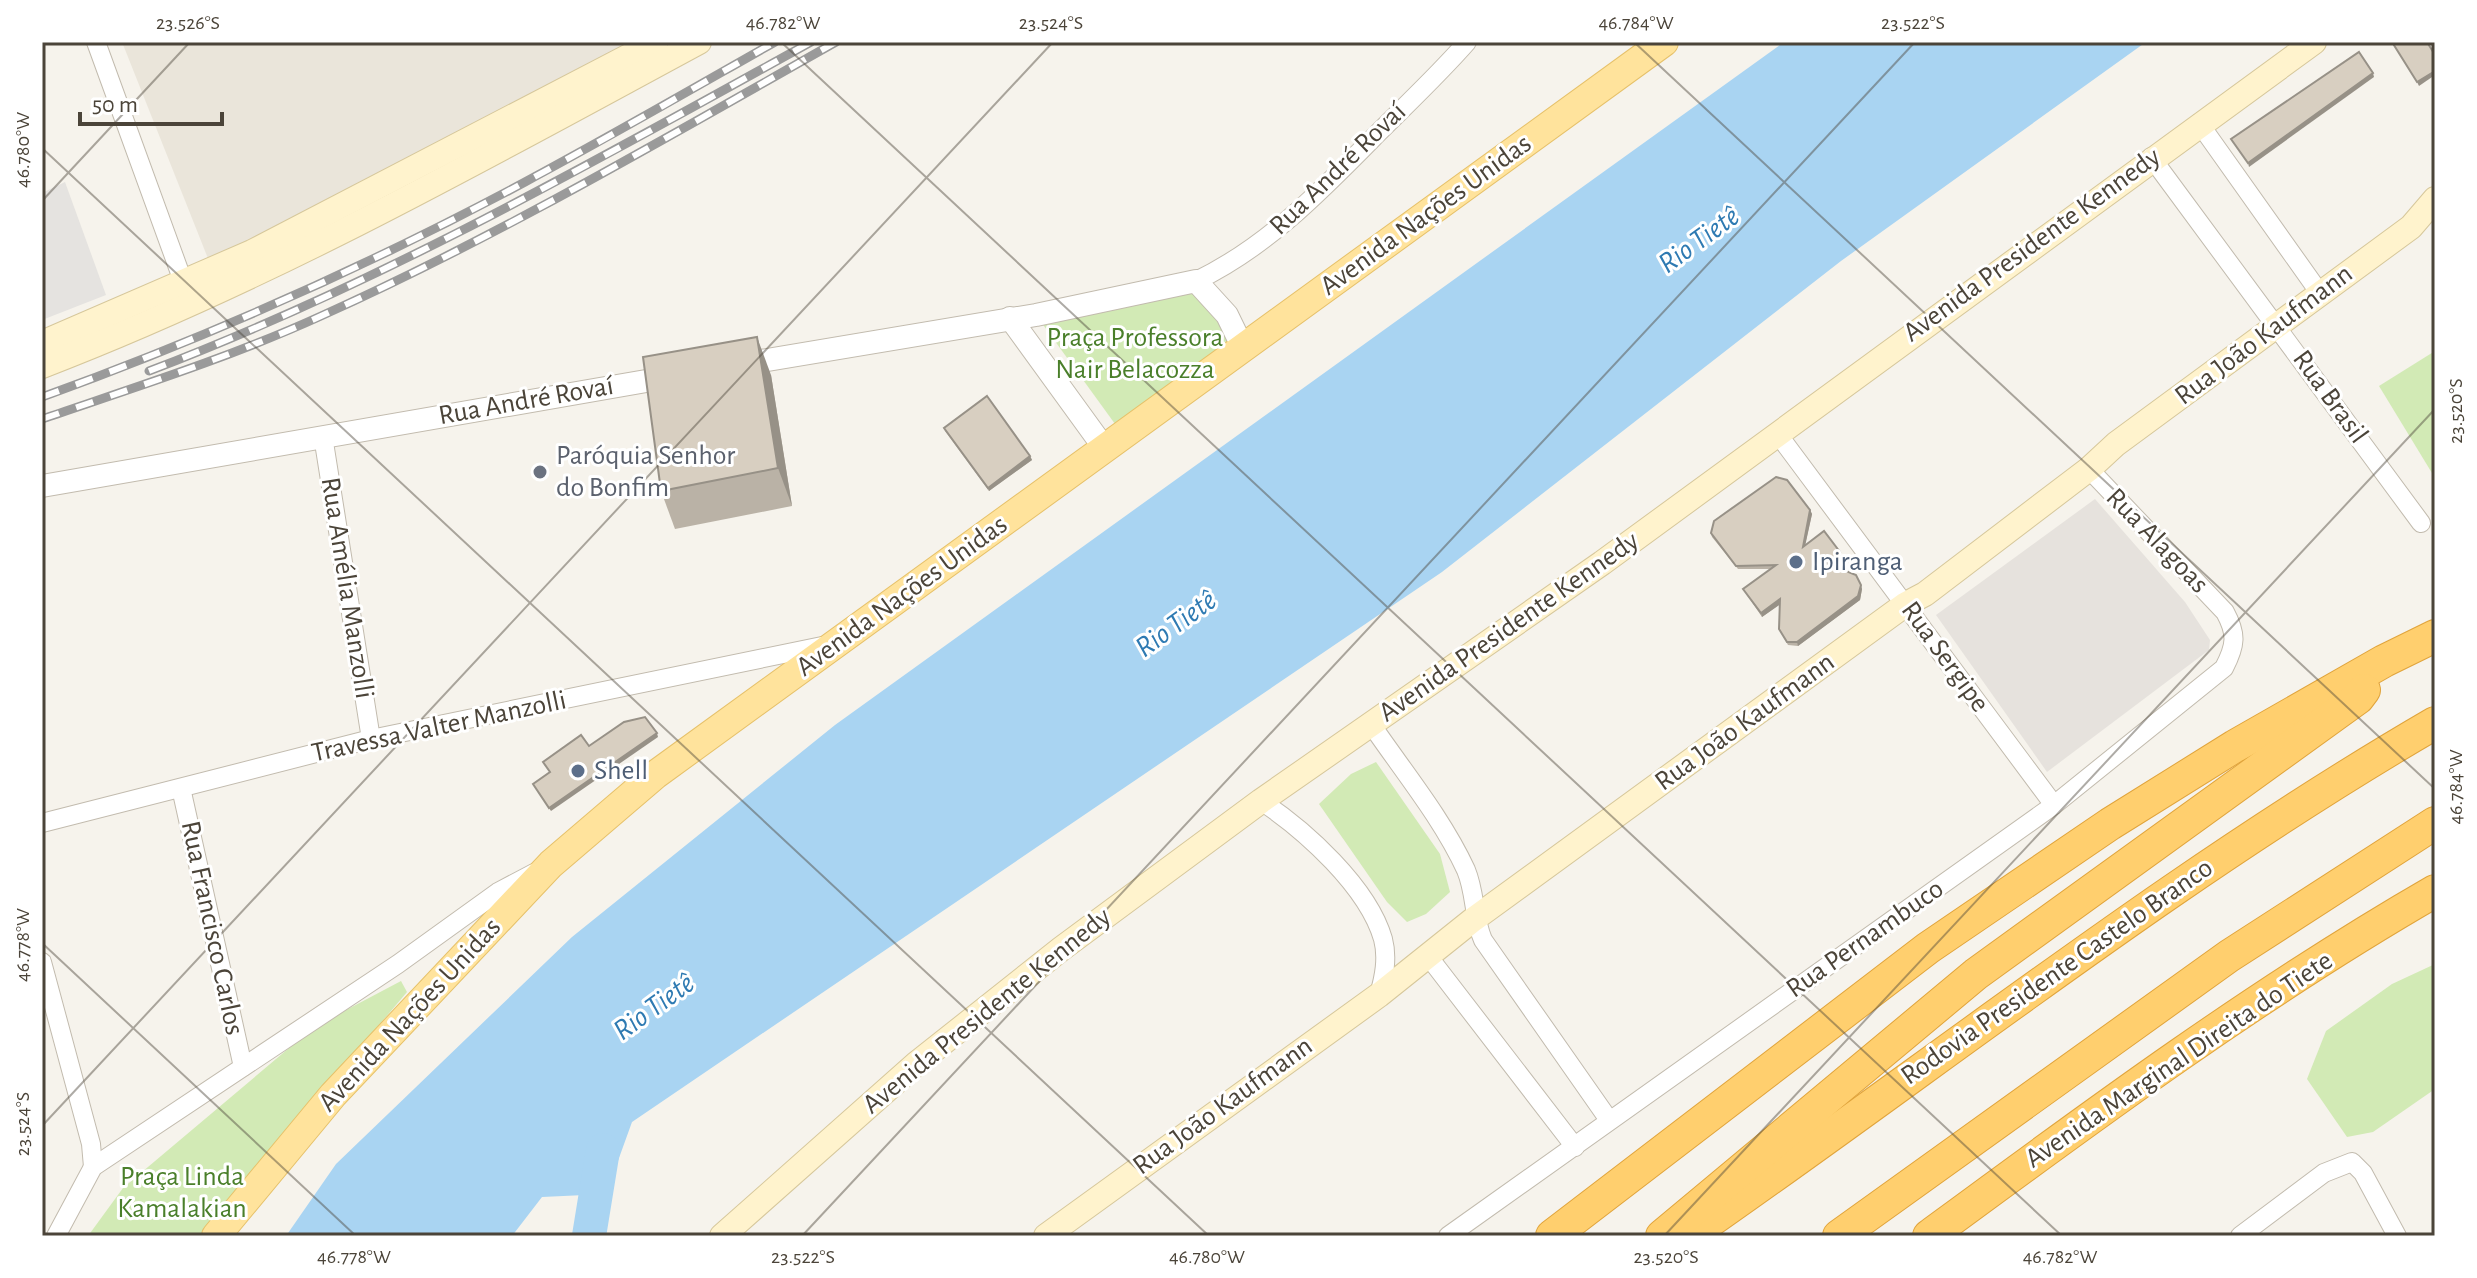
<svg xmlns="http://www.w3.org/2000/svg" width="2477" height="1278" viewBox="0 0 2477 1278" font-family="'Alegreya Sans',sans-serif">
  <rect width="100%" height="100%" fill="#f6f3ec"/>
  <!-- residential -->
  <polygon fill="#eae5da" points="122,42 634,42 211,266"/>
  <!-- industrial -->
  <polygon fill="#e6e2dd" points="2095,499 2185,602 2210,640 2209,650 2047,772 1936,615"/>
  <!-- green -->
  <g fill="#d2eab5">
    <polygon points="1196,281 1243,348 1123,435 1036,315"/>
    <polygon points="2435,351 2435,478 2379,386"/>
    <polygon points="1376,762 1440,854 1450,892 1426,914 1407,922 1387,902 1319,804 1351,774"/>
    <polygon points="2435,964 2435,1089 2373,1132 2347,1137 2307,1079 2326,1031 2392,984"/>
    <polygon points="401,981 407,992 201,1236 88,1236 123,1188 314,1027"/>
  </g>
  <!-- parking -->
  <polygon fill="#e5e3e0" points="65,182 106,295 42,320 42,193"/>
  <!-- water -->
  <polygon fill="#a9d4f2" points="1784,42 2146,42 1841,261 1442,572 632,1122 606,1194 542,1197 512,1236 286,1236 336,1164 572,937 835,725"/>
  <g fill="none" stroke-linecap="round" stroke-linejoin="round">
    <!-- river -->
    <polyline stroke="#a9d4f2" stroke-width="34" points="589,1236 603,1150"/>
    <!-- minor casing -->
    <g stroke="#c2bbae" stroke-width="20">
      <g id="minor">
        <polyline points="96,42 184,284"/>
        <polyline points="2199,123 2319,292"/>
        <polyline points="2151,157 2421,523"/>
        <path d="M1196,281C1267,247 1322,190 1377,134C1407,104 1439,74 1467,42"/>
        <polyline points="1777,433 2054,805"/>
        <polyline points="323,436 371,739"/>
        <path d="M1371,724C1403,771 1442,818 1466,870C1476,894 1473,917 1483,940L1609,1120"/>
        <polyline points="181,788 243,1067"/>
        <path d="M1261,801C1305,830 1368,887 1383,939C1388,958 1384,977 1379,995"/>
        <polyline points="42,823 371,739 827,645"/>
        <polyline points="1428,956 1575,1147"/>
        <polyline points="42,962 91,1144 93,1167"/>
        <polyline points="56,1236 93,1167 398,964 498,892 534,873"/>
        <path d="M1448,1236L2054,805L2224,668C2236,645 2237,634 2225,612L2089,469"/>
        <polyline points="2240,1236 2324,1173 2352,1162 2363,1173 2397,1236"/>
      </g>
    </g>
    <!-- tertiary casing -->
    <g stroke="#c2bbae" stroke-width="24">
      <g id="tertiary">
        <polyline points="1010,318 1105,449"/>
        <polyline points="737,365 1036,315 1196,281 1227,315 1243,348"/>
        <polyline points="42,486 675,376"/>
      </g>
    </g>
    <!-- secondary casing -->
    <g stroke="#d6c79b" stroke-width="26">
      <g id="secondary">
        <polyline points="42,343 252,252 656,42"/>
        <path d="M42,366C271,278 484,158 699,42"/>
        <polyline points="722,1236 916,1064 1061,949 1261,801 1602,563 2314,42"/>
        <polyline points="1046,1236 1379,995 1474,919 1906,604 1925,594 2089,469 2116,444 2411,227 2435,199"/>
      </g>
    </g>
    <!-- primary casing -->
    <g stroke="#e6c16a" stroke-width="30">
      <polyline id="primary" points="216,1236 333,1095 551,864 655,775 1664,42"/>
    </g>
    <!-- motorway casing -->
    <g stroke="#e0a43c" stroke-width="34">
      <g id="motorway">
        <path d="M1693,1233C1940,1061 2175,874 2435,723"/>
        <polyline points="1552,1236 1928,948 2110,824 2235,746 2384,661 2435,636"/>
        <polyline points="1662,1236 1976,974 2358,698 2364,690"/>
        <polyline points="1839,1236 2229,956 2435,823"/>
        <path d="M1929,1236C2093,1115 2258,993 2435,891"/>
      </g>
    </g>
    <!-- minor -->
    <use href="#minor" stroke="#fff" stroke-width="18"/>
    <!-- tertiary -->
    <use href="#tertiary" stroke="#fff" stroke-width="22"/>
    <!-- secondary -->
    <use href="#secondary" stroke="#fff3cd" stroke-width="24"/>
    <!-- primary -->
    <use href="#primary" stroke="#ffe39c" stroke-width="28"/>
    <!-- motorway -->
    <use href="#motorway" stroke="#ffcf6e" stroke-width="32"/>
    <!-- rail casing -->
    <g stroke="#9a9a9a" stroke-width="9">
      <g id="rail">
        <path d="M149,371C381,283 595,161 811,42"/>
        <path d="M42,397C208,337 370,265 525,182C609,137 692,89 775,42"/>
        <path d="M42,419C136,387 231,357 321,316C499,236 667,137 836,42"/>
      </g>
    </g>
    <!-- rail -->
    <use href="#rail" stroke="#fff" stroke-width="6" stroke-dasharray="18" stroke-linecap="butt"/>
  </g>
  <!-- wall -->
  <g fill="#bab2a6">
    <polygon points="771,375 792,506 675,529 661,491"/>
    <polygon points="944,428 1030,456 1032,460 989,491 945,431"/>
    <polygon points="1810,510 1812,514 1805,545 1840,552 1841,556 1830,564 1862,589 1860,600 1798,646 1788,645 1779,629 1780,604 1762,617 1743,589 1771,569 1738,569 1712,537 1711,533"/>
  </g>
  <!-- shaded-wall -->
  <g fill="#979187">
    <polygon points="2435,71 2435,75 2419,86 2417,82"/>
    <polygon points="2373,73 2374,77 2249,167 2248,163"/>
    <polygon points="757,337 771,375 792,506 778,468"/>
    <polygon points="1030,456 1032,460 989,491 988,488"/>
    <polygon points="1810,510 1812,514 1804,551 1803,547"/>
    <polygon points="1840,552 1841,556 1827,566 1826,563"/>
    <polygon points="1861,585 1862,589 1860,600 1798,646 1797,642"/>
    <polygon points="1780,599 1782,603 1762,617 1761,613"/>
    <polygon points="657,733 658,737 551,811 549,808"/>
  </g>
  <!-- building -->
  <g fill="#d8cfc1" stroke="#979187" stroke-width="2">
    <polygon points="2392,42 2427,42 2435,55 2435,71 2417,82"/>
    <polygon points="2359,52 2373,73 2248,163 2231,139"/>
    <polygon points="757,337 778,468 661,491 643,357"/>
    <polygon points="987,396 1030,456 988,488 944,428"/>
    <polygon points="1776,477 1787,480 1810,510 1803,547 1824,531 1840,552 1826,563 1856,575 1861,585 1858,596 1797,642 1787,642 1779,629 1780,599 1761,613 1743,589 1776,565 1736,566 1711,533 1714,521"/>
    <polygon points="645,717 657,733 549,808 533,784 550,772 543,762 581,735 589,746 624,722"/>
  </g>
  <!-- ticks -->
  <path fill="none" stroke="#4b4439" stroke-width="2" stroke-opacity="0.45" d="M781,42L2062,1236M1634,42L2435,789M42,148L1209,1236M42,201L190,42M42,943L356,1236M42,1126L1053,42M802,1236L1915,42M1664,1236L2435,409"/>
  <!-- markers -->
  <circle fill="#6b7280" stroke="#fff" stroke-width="3" cx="540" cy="472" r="8"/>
  <g fill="#5c6f8a" stroke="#fff" stroke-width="3">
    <circle cx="1796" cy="562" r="8"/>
    <circle cx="578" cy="771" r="8"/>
  </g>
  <g text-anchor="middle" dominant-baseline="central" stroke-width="6" stroke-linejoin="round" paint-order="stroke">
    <!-- street labels -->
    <g font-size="28" fill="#4b4439" stroke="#fff">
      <text transform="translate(1338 169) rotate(-44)">Rua André Rovaí</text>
      <text transform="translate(1426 215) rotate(-36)">Avenida Nações Unidas</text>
      <text transform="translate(2032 245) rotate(-36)">Avenida Presidente Kennedy</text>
      <text transform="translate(2264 335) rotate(-37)">Rua João Kaufmann</text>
      <text transform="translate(2330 397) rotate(54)">Rua Brasil</text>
      <text transform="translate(526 401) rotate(-10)">Rua André Rovaí</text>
      <text transform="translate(2157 541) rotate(46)">Rua Alagoas</text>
      <text transform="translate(347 588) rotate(81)">Rua Amélia Manzolli</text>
      <text transform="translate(902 596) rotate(-36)">Avenida Nações Unidas</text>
      <text transform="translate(1509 627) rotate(-35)">Avenida Presidente Kennedy</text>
      <text transform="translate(1945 657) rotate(54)">Rua Sergipe</text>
      <text transform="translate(1745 722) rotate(-36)">Rua João Kaufmann</text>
      <text transform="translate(439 727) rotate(-12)">Travessa Valter Manzolli</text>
      <text transform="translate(212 928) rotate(78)">Rua Francisco Carlos</text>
      <text transform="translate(1865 939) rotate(-35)">Rua Pernambuco</text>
      <text transform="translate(2057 972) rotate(-35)">Rodovia Presidente Castelo Branco</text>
      <text transform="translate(987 1011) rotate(-39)">Avenida Presidente Kennedy</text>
      <text transform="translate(410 1015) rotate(-47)">Avenida Nações Unidas</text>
      <text transform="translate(2179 1060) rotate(-34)">Avenida Marginal Direita do Tiete</text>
      <text transform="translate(1223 1106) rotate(-36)">Rua João Kaufmann</text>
    </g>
    <!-- park labels -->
    <g font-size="28" fill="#4a7f2a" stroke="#fff">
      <text x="1135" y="338">Praça Professora<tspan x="1135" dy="32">Nair Belacozza</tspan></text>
      <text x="182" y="1177">Praça Linda<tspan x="182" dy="32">Kamalakian</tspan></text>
    </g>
    <!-- worship labels -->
    <g font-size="28" fill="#5b616d" stroke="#fff" text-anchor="start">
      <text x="556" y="456">Paróquia Senhor<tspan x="556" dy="32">do Bonfim</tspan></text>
    </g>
    <!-- service labels -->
    <g font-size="28" fill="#4e5e75" stroke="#fff" text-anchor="start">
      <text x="1812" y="562">Ipiranga</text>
      <text x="594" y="771">Shell</text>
    </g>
    <!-- water labels -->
    <g font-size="30" font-style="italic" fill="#2e7ab2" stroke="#fff">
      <text transform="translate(1699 240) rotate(-36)">Rio Tietê</text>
      <text transform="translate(1176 624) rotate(-36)">Rio Tietê</text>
      <text transform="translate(654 1007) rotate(-36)">Rio Tietê</text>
    </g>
  </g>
  <!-- border -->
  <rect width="2477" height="1278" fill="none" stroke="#ffffff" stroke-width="88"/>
  <!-- scale -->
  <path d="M80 112v12h142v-12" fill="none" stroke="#4b4439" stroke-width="4"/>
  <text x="92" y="112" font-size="24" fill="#4b4439" stroke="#ffffff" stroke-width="6" paint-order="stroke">50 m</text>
  <rect x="44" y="44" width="2389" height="1190" fill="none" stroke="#4b4439" stroke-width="3"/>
  <g font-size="20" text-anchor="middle" fill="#4b4439">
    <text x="188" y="29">23.526°S</text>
    <text x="783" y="29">46.782°W</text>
    <text x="1051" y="29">23.524°S</text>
    <text x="1636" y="29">46.784°W</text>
    <text x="1913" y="29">23.522°S</text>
    <text transform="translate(22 150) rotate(-90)" y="7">46.780°W</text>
    <text transform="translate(2455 411) rotate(-90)" y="7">23.520°S</text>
    <text transform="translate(2455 787) rotate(-90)" y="7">46.784°W</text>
    <text transform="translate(22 945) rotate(-90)" y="7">46.778°W</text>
    <text transform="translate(22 1124) rotate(-90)" y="7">23.524°S</text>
    <text x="354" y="1263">46.778°W</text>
    <text x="803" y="1263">23.522°S</text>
    <text x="1207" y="1263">46.780°W</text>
    <text x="1666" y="1263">23.520°S</text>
    <text x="2060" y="1263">46.782°W</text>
  </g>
</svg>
